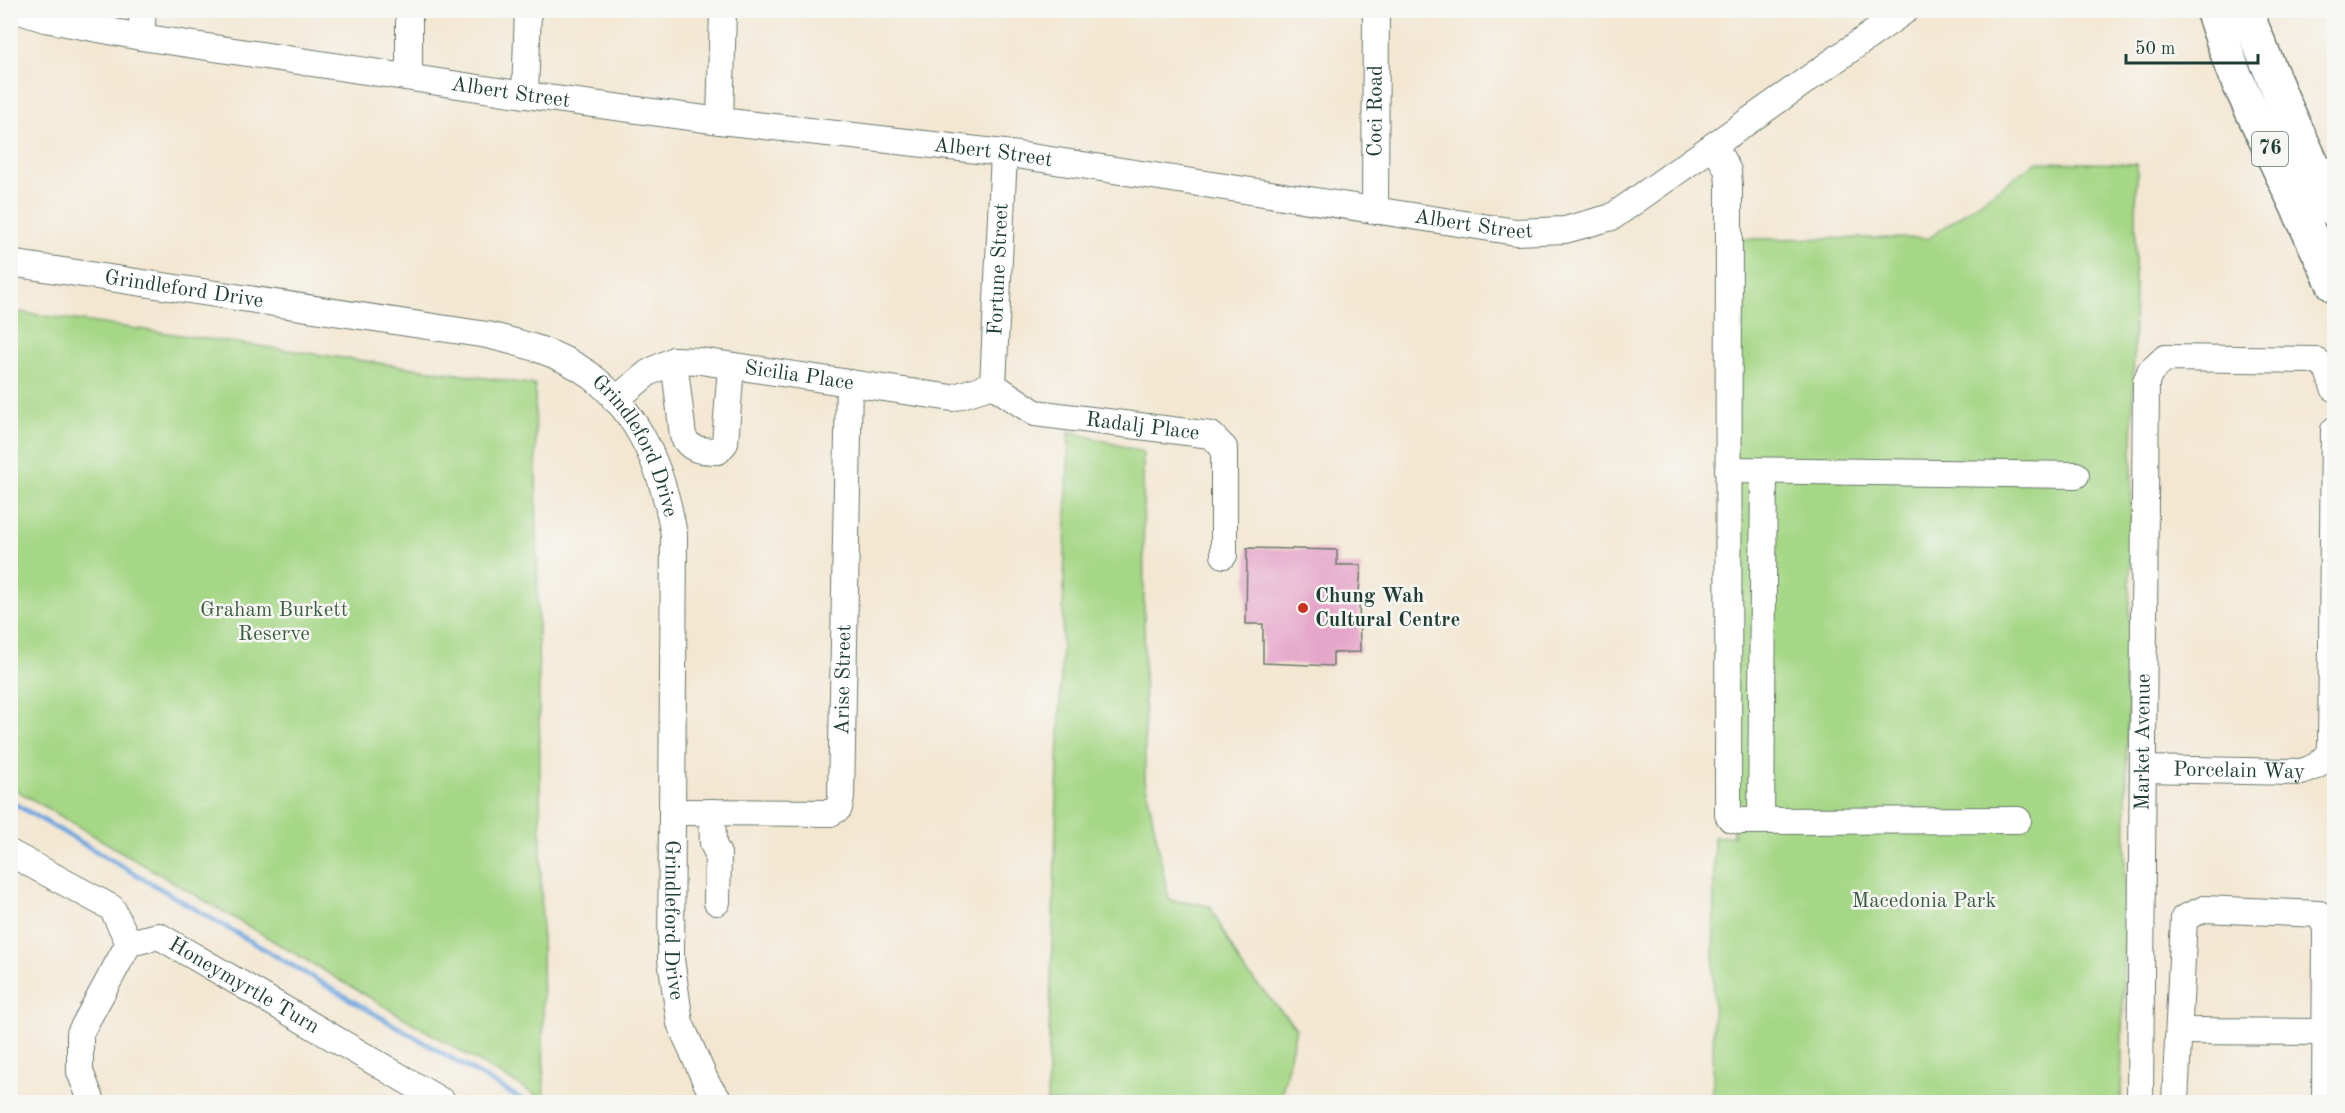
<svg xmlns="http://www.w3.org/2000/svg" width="2345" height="1113" viewBox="0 0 2345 1113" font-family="'Old Standard TT',serif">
  <rect width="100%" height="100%" fill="#f6f6f2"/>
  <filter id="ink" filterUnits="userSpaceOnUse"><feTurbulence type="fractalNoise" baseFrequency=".0167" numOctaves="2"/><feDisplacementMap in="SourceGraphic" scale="12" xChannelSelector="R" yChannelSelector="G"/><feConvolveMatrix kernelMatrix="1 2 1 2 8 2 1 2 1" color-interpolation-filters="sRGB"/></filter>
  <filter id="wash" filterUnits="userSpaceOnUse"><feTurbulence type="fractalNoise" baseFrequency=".008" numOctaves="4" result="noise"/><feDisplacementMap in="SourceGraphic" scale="24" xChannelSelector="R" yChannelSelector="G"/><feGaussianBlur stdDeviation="1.35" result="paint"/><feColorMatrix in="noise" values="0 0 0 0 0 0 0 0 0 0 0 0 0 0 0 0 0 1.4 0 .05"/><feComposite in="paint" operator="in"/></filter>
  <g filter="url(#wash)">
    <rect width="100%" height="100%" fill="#f3e7d2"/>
    <!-- green -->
    <g fill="#a6d786" stroke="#628a5d" stroke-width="1.5">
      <polygon points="2036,162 2137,164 2121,1102 1713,1102 1714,837 1733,836 1734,239 1929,238"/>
      <polygon points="11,311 535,385 544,1100 11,787"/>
      <polygon points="1069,431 1143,452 1145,781 1169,900 1210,906 1242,967 1296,1028 1280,1102 1047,1102"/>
    </g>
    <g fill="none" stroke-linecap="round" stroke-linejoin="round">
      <!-- stream -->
      <polyline stroke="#70a6de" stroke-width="5" points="10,801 526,1102"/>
    </g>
    <g id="blocks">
      <!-- building -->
      <polygon fill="#e5a6c9" points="1247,548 1337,550 1337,565 1361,565 1359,593 1360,652 1333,653 1333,666 1263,663 1263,624 1246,624"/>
    </g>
  </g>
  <g filter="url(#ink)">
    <use href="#blocks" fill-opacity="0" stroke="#69786b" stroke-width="1.5"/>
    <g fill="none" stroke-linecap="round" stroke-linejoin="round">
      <!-- minor casing -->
      <g stroke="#69786b" stroke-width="28">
        <g id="minor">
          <path id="s1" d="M17,10L45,19L141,37L525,95L720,121L1004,153L1516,232L1565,230L1612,217L1906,10"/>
          <polyline points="141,37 143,10"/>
          <polyline points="409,77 409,10"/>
          <polyline points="525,95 528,10"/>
          <polyline points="720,121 723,10"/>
          <polyline points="1714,145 1728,171 1729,186 1728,815 1731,819 1740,821 2018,820"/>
          <path id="s2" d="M1375,211L1376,10"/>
          <path id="s3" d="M10,263L487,335C522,343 560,353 590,375C641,414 664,474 674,535L671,959L680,1023L707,1084L720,1102"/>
          <path d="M674,360L683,436C691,452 702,450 718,451L725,443L731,366"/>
          <path id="s4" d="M993,385L1035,413L1211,435L1224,448V555"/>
          <path id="s5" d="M993,385L1004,153"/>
          <path id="s6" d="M615,400L648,373L674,360L700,361L952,398L993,385"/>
          <polyline points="1728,470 2076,475"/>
          <path id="s7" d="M2143,769L2301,772C2315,768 2323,763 2331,751L2334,430"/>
          <path id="s8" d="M672,812L831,813L839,808L841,797L849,383"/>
          <polyline points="712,812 713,844 718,854 717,902"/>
          <polyline points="1761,821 1764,471"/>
          <polyline points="10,853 112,908 129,943"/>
          <polyline points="2179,1031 2325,1032"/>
          <path id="s9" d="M92,1102L80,1072V1033L129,943L159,936L443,1102"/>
          <path id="s10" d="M2140,1102L2146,382L2150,372L2165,358L2315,360L2327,368L2334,388"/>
          <polyline points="2175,1102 2184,918 2204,909 2319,914 2326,927 2325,1102"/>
        </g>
      </g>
      <!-- highway casing -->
      <g stroke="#69786b" stroke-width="36">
        <g id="highway">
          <polyline points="2212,10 2234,73 2334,285"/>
          <polyline points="2245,10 2284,103 2334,210"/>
        </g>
      </g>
      <!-- minor -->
      <use href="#minor" stroke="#fff" stroke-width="26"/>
      <!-- highway -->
      <use href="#highway" stroke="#fff" stroke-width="33"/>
    </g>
  </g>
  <!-- markers -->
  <circle fill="#c8321e" stroke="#f6f6f2" stroke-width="2" cx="1303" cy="608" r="6"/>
  <g text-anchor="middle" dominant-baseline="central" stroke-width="5" stroke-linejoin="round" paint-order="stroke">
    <!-- shield labels -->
    <rect fill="#f6f6f2" stroke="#60746d" stroke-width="1.5" x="2252" y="132" width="36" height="34" rx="4.5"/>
    <g font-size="20" font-weight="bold" fill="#1f3d34">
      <text x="2270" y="149">76</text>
    </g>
    <!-- street labels -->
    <g font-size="21" fill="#1f3d34" stroke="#f6f6f2">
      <text stroke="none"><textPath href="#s1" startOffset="501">Albert Street</textPath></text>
      <text stroke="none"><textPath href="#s2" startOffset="100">Coci Road</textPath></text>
      <text stroke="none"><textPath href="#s1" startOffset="987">Albert Street</textPath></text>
      <text stroke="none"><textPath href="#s1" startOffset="1473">Albert Street</textPath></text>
      <text stroke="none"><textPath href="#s5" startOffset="116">Fortune Street</textPath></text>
      <text stroke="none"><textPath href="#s3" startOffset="176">Grindleford Drive</textPath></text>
      <text stroke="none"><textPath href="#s6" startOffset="198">Sicilia Place</textPath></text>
      <text stroke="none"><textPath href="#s4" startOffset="159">Radalj Place</textPath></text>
      <text stroke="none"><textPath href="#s3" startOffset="680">Grindleford Drive</textPath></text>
      <text stroke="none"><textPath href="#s8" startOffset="297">Arise Street</textPath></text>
      <text stroke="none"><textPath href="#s10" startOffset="360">Market Avenue</textPath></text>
      <text stroke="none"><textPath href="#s7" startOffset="96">Porcelain Way</textPath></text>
      <text stroke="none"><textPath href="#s3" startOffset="1164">Grindleford Drive</textPath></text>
      <text stroke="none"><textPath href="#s9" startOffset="303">Honeymyrtle Turn</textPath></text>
    </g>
    <!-- poi labels -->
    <g font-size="21" font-weight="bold" fill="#1f3d34" stroke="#f6f6f2" text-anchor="start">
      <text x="1315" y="596">Chung Wah<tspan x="1315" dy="24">Cultural Centre</tspan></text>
    </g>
    <!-- park labels -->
    <g font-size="21" fill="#3a5c44" stroke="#f6f6f2">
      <text x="274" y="610">Graham Burkett<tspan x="274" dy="24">Reserve</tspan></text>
      <text x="1924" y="901">Macedonia Park</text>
    </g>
  </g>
  <!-- margin -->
  <rect width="2345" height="1113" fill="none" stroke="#f6f6f2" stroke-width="36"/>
  <!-- scale -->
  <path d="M2126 54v9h132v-9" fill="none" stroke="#1f3d34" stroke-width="3"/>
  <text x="2135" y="54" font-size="18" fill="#1f3d34" stroke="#f6f6f2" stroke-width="4.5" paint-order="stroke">50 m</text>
</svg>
